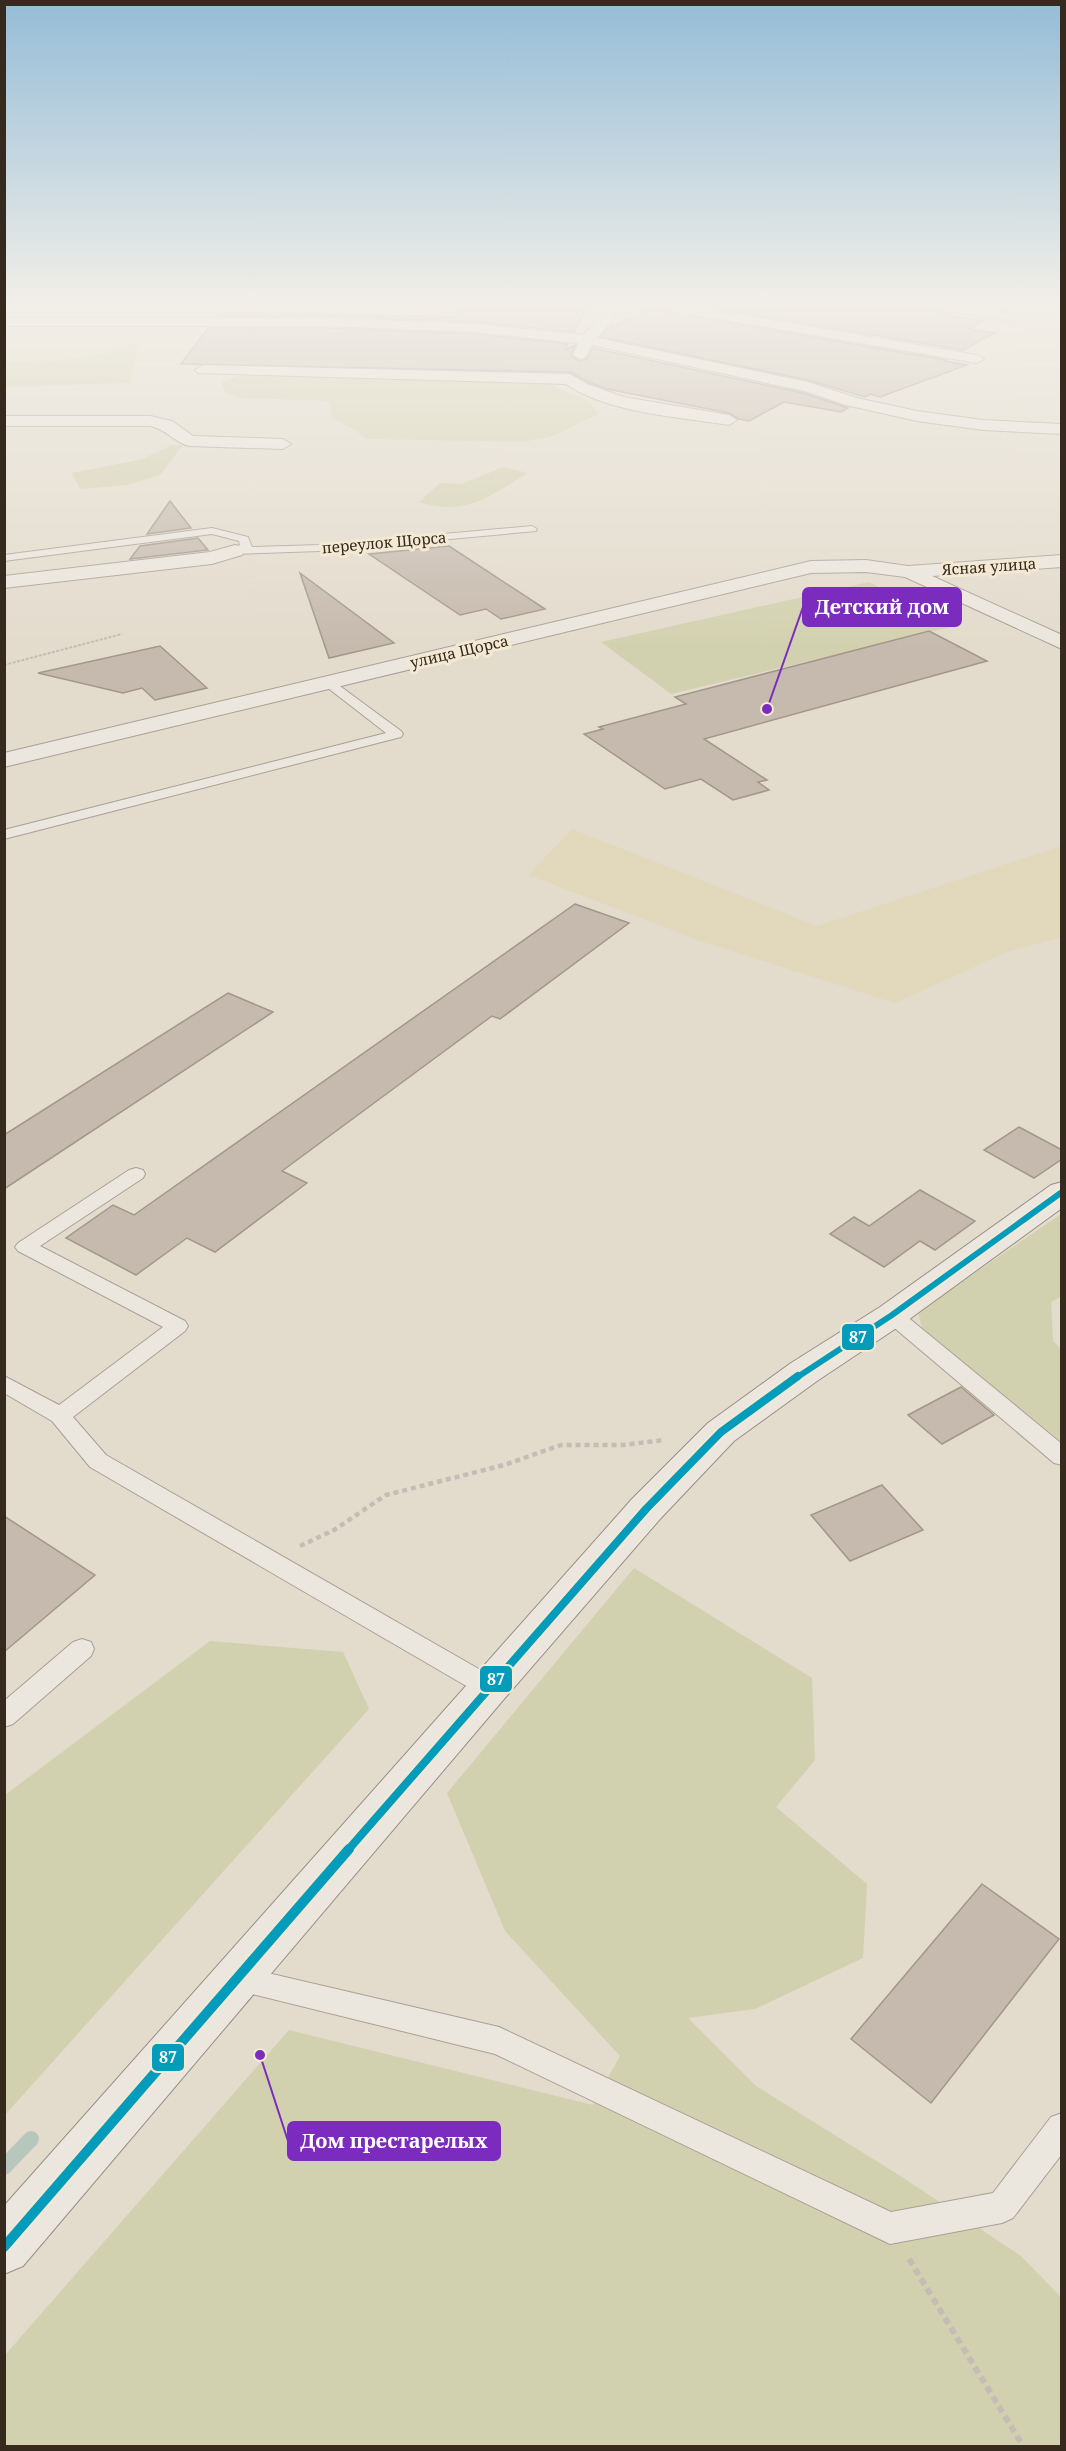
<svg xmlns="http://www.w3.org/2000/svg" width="1066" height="2451" viewBox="0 0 1066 2451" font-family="'Noto Serif',serif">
  <rect width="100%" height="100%" fill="#e3dbcc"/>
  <!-- farmland -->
  <polygon fill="#e2d9bd" points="572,829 817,926 1061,846 1061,937 1007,952 895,1003 706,943 528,875"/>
  <!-- green -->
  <g fill="#d2d1af">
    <path d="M125,343L138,345L130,383L5,387V361C38,360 99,364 125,343Z"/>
    <polygon points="243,374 542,381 588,401 598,414 551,437 522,442 366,439 355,430 331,417 331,401 239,398 225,392 221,382"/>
    <polygon points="171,445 183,445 160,475 127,485 80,489 72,473 143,459"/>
    <path d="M503,467L528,473C488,497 468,516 419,502L440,483L462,484Z"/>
    <polygon points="869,582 955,626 671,694 601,642"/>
    <polygon points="1061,1214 1061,1297 1051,1302 1053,1341 1061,1349 1061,1441 924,1336 918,1312"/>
    <polygon points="634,1568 812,1678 815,1760 776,1807 867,1884 863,1958 755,2009 688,2018 756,2086 902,2177 1021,2256 1061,2297 1061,2446 5,2446 5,2355 289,2030 593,2105 620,2056 505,1931 447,1793"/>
    <polygon points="210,1641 343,1652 369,1709 5,2115 5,1795"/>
  </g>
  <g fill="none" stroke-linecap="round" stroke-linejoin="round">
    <!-- stream -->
    <polyline stroke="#b8c7bd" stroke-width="16" points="4,2167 31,2139"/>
  </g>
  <!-- building -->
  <g fill="#c6b9ad" stroke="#a3978b" stroke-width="1.5">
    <polygon points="463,304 588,305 574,332 475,322 324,316 218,316 221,312 456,317"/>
    <polygon points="725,304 919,304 928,310 946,313 943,315 983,321 969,329 995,333 963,350 715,308"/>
    <polygon points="649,309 946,360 945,361 967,365 880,397 870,394 865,397 808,380 601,337 607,329"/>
    <polygon points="208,328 324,328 475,334 568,344 565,350 575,345 571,356 579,361 587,359 593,348 803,393 848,408 841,412 784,402 749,421 739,419 729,413 607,389 588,382 570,372 181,364"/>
    <polygon points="170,501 191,528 147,534"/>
    <polygon points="198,538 208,550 130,559 140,546"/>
    <polygon points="449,546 545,609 501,619 486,609 460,615 369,554"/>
    <polygon points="300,573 394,643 329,658"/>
    <polygon points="929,631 987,661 704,739 767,780 758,782 769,790 733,800 701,779 665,789 584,734 603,729 599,727 686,704 675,697"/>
    <polygon points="160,646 207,688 155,700 142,688 123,693 38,673"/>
    <polygon points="575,904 629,923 500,1019 492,1016 282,1171 307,1183 215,1252 187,1238 136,1275 66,1238 113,1205 134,1215"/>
    <polygon points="228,993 273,1012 4,1189 4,1135"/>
    <polygon points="1019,1127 1062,1150 1062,1159 1034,1178 984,1150"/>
    <polygon points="920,1190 975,1221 935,1250 920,1241 884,1267 830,1234 854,1217 869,1226"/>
    <polygon points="961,1387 994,1415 942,1444 908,1415"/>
    <polygon points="882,1485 923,1530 850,1561 811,1515"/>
    <polygon points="4,1516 95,1575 4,1652"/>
    <polygon points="982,1884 1059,1939 931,2103 851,2039"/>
  </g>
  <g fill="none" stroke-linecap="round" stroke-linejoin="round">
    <!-- lane casing -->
    <g stroke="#a8a096" stroke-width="2">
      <g id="lane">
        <polygon points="532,526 537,529 536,531 320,551 235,554 229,551 240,545 239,541 212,534 4,561 4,555 212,528 248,537 252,547 320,545"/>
        <polygon points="329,678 401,731 403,734 401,737 4,839 4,830 386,733 324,685 323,682 324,679"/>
        <polygon points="136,1168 143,1170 145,1174 143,1178 40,1246 185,1321 188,1326 185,1331 73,1417 106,1455 498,1680 502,1687 498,1694 489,1697 480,1694 90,1467 52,1421 4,1393 4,1376 59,1405 163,1327 18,1251 15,1247 18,1243 129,1170"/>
        <polygon points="892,1308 899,1310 1062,1444 1062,1465 1054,1463 885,1320 882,1315 885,1310"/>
        <polygon points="82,1639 91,1642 94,1649 91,1656 13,1724 4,1727 4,1701 73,1642"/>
        <polygon points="238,1966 499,2027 891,2212 993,2193 1051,2117 1062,2113 1062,2154 1013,2218 1002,2223 890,2244 495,2054 228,1988 224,1979 228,1970"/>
      </g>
    </g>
    <!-- street casing -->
    <g stroke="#a8a096" stroke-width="2">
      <g id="street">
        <polygon points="612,304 626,304 597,338 808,382 857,398 917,411 983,420 1062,424 1062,434 983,430 917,421 846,405 804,391 592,345 585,358 580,359 573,355 578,343 475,332 324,326 4,326 4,318 324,318 475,324 583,335"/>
        <polygon points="648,304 679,304 977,355 984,359 977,363 655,308"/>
        <polygon points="921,304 954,304 1012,313 1019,317 1012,321 928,308"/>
        <path d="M203,365L570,374L587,384L624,397L729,415L737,420L729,425C680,417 607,413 566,384L198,373L195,370Z"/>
        <path d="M4,416H150L172,421L193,436L283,439L291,444L283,449L189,446C174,442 166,429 150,426H4Z"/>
        <polygon points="235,545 242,547 244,551 242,555 212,564 4,588 4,576 210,552"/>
        <polygon points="1062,555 1062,567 932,576 1062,635 1062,649 905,577 866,572 811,573 4,767 4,753 811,561 866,560 908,566"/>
      </g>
    </g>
    <!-- secondary casing -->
    <g stroke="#989085" stroke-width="2">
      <polygon id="secondary" points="1062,1182 1062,1208 904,1323 817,1381 734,1441 660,1519 504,1699 23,2266 4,2274 4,2206 632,1499 708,1423 791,1363 880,1307 1051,1185"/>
    </g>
    <!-- path-far2 -->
    <polyline stroke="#c3bdb5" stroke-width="2" stroke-dasharray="3 1.5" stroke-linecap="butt" points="4,665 122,634"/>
    <!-- path-far1 -->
    <polyline stroke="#c3bdb5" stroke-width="4.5" stroke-dasharray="5 4" stroke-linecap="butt" points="300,1546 334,1530 386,1495 504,1465 561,1445 623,1445 664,1440"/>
    <!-- path -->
    <polyline stroke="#c3bdb5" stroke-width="6" stroke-dasharray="7 4.5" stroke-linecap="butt" points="909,2259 1023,2446"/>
    <!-- lane -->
    <use href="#lane" fill="#ebe6de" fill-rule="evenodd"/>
    <!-- street -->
    <use href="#street" fill="#ebe6de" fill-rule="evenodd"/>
    <!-- secondary -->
    <use href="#secondary" fill="#ebe6de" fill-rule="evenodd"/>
    <!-- bus-1-far2 casing -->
    <g stroke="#f4e9d2" stroke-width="10">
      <polyline id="bus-1-far2" points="796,1378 892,1315 1062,1192"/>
    </g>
    <!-- bus-1-far1 casing -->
    <g stroke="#f4e9d2" stroke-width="12">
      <polyline id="bus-1-far1" points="348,1850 646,1509 721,1432 798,1376"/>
    </g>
    <!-- bus-1 casing -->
    <g stroke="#f4e9d2" stroke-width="14">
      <polyline id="bus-1" points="4,2247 349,1849"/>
    </g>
    <!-- bus-1-far2 -->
    <use href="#bus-1-far2" stroke="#059cbc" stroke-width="6"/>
    <!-- bus-1-far1 -->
    <use href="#bus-1-far1" stroke="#059cbc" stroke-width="8"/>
    <!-- bus-1 -->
    <use href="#bus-1" stroke="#059cbc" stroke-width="10"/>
  </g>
  <!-- sky -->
  <linearGradient id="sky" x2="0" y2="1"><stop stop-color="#95bcd7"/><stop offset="0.47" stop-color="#f2efe8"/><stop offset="1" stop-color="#f2efe8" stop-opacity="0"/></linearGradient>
  <rect width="1066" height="647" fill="url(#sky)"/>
  <g text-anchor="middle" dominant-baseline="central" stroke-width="6" stroke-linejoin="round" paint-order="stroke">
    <!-- far-street labels -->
    <g font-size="15" fill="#36291e" stroke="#f4e9d2">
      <text transform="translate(384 542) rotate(-5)">переулок Щорса</text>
      <text transform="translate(989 566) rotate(-4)">Ясная улица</text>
      <text transform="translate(459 651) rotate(-13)">улица Щорса</text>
    </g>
  </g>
  <!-- callouts -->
  <path fill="none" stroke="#7b2cbf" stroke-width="2" d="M767 709L803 607M260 2055L288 2141"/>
  <g fill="#7b2cbf" stroke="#f4e9d2" stroke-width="2">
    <circle cx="767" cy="709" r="6"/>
    <circle cx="260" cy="2055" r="6"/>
  </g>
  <g fill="#7b2cbf" stroke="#7b2cbf" stroke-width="2">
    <rect x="803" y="588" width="158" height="38" rx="6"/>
    <rect x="288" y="2122" width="212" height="38" rx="6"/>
  </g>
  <g font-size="20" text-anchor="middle" font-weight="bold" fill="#fff">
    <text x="882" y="614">Детский дом</text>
    <text x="394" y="2148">Дом престарелых</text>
  </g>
  <g stroke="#f4e9d2" stroke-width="2">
    <rect x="841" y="1323" width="34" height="28" rx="6" fill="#059cbc"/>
    <rect x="479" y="1665" width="34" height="28" rx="6" fill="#059cbc"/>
    <rect x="151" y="2043" width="34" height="29" rx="6" fill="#059cbc"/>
  </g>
  <g font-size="16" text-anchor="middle" font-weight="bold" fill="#fff">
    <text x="858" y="1343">87</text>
    <text x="496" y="1685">87</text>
    <text x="168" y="2063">87</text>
  </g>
  <!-- border -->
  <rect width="1066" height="2451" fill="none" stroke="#36291e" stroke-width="12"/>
</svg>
